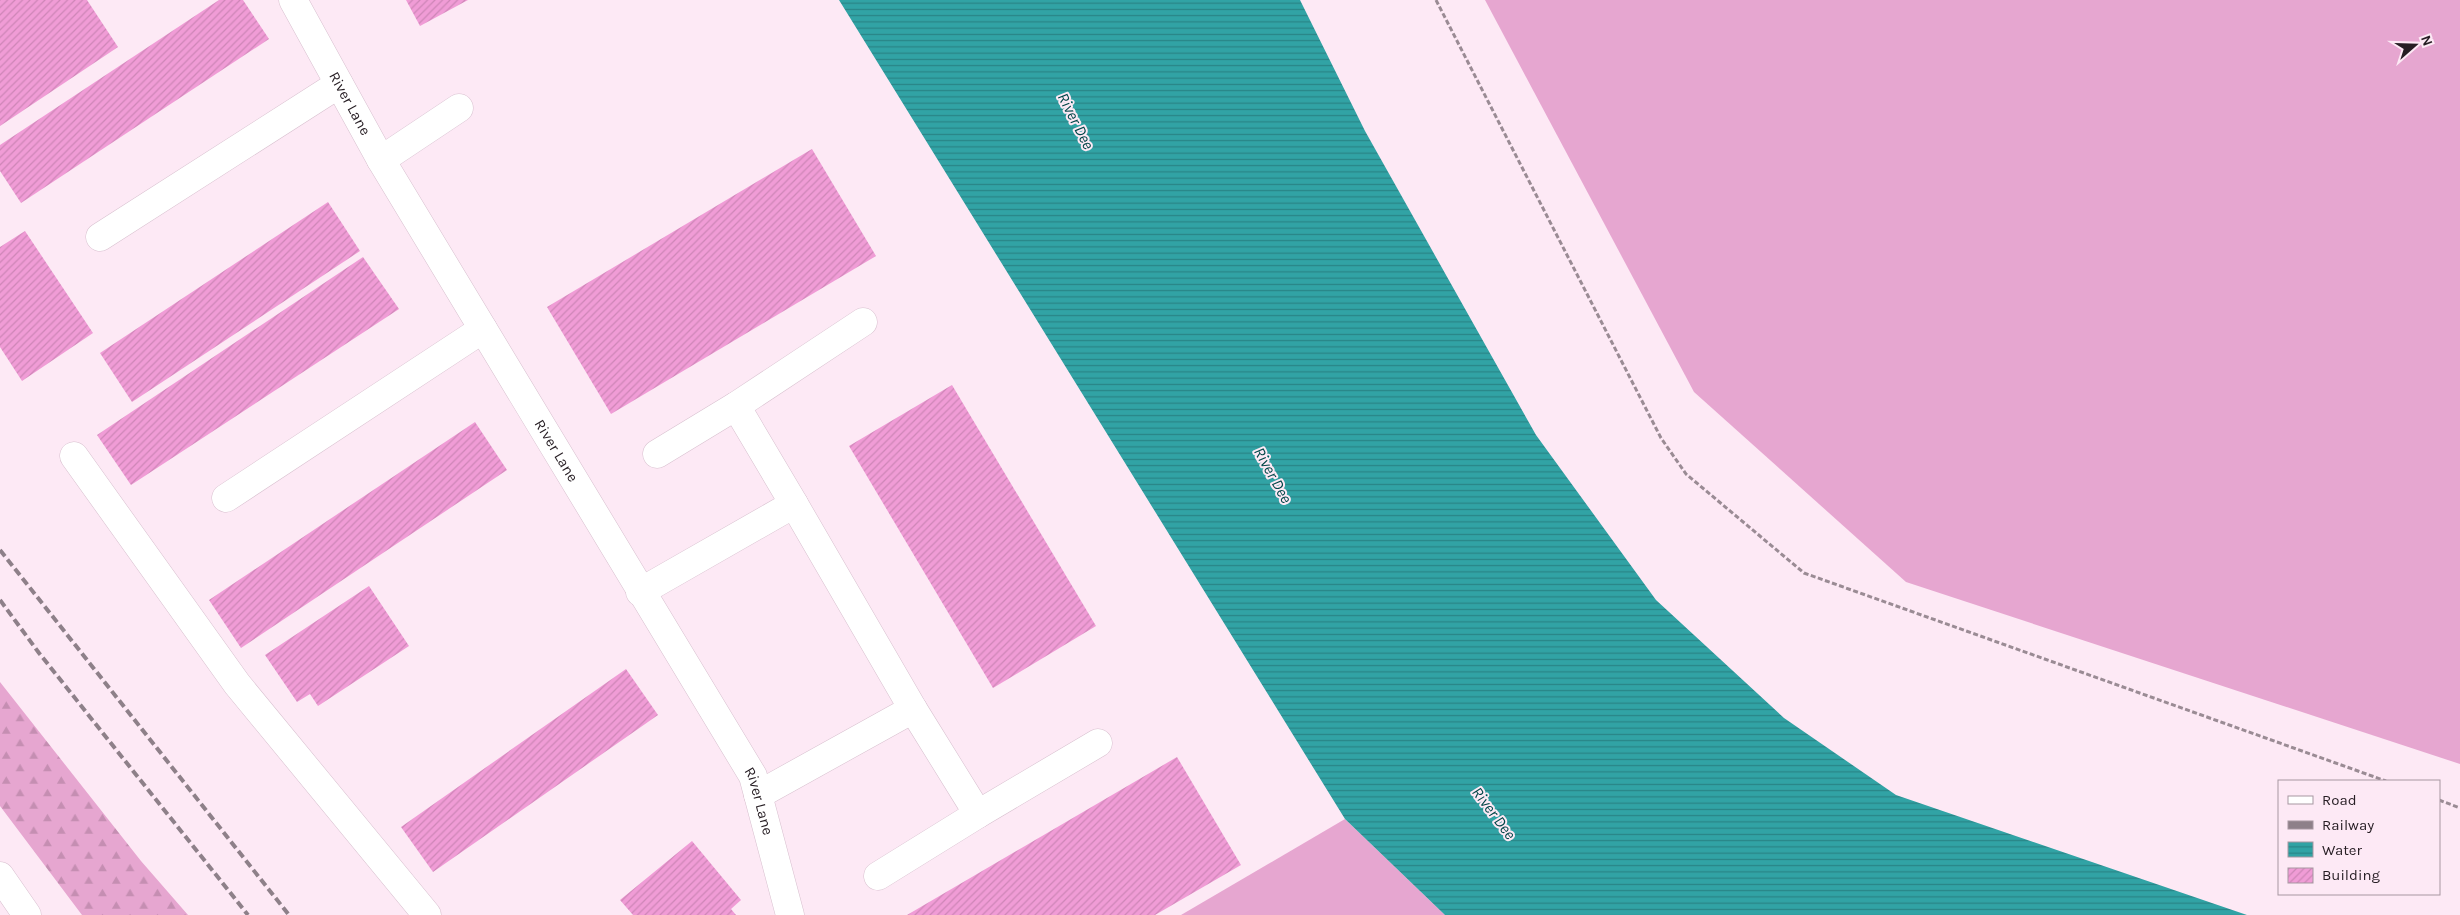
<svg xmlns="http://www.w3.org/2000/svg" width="2460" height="915" viewBox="0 0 2460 915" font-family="Karla,sans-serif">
  <defs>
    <pattern id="forest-firs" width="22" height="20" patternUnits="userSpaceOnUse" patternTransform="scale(1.25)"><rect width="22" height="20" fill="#e6a6d0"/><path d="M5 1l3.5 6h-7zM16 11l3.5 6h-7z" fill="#c58eb2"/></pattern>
    <pattern id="water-rules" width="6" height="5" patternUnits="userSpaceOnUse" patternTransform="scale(1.25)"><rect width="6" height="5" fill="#31a3a5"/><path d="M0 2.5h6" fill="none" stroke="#298486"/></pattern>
    <pattern id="building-hatch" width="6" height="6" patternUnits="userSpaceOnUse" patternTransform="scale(1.25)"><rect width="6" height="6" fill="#f09cd6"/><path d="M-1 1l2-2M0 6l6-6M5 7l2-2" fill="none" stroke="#ce86b7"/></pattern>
  </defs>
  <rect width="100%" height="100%" fill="#fde9f5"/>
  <!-- grass -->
  <g fill="#e6a6d0">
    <polygon points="1485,0 2460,0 2460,764 1906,582 1694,392"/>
    <polygon points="1345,819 1445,915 1181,915"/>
  </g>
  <!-- forest -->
  <polygon fill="url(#forest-firs)" points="0,682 141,861 188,915 82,915 0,806"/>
  <!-- water -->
  <polygon fill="url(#water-rules)" points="839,0 1300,0 1365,131 1536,435 1656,600 1784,718 1896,795 2247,915 1445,915 1345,819"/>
  <!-- building -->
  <g fill="url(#building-hatch)">
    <polygon points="0,0 87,0 118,47 0,126"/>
    <polygon points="219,0 243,0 269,39 21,203 0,171 0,145"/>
    <polygon points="406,0 468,0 420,26"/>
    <polygon points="812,149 876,256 611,414 547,307"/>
    <polygon points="328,202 360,251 132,402 100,353"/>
    <polygon points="25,231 93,333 22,381 0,347 0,247"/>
    <polygon points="363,257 399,309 131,485 97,435"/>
    <polygon points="952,385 1096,626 993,688 849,446"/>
    <polygon points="475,422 507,470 241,648 209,600"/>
    <polygon points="369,586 409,646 318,706 310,694 297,702 265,655"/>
    <polygon points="626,669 658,715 433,872 401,827"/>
    <polygon points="1177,757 1241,865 1155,915 907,915"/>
    <polygon points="692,841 741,900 731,909 736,915 633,915 620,900"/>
  </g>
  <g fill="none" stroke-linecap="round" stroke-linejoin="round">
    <!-- minor casing -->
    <g stroke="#d8c0cf" stroke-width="29">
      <g id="minor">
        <path id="s1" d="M293,0L381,160L753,776L790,915"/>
        <polyline points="381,160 459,108"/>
        <polyline points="100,237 339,84"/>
        <polyline points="736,406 794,504"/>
        <polyline points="657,454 736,406 863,322"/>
        <polyline points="74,456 237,684 427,915"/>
        <polyline points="226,498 483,329"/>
        <polyline points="640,592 794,504 913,709 758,795"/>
        <polyline points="913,709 978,814 1098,743"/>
        <polyline points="0,876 27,915"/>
        <polyline points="878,876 978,814"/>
      </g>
    </g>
    <!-- path -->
    <g stroke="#9a8b94" stroke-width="3" stroke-dasharray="5 2.5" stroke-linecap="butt">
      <polyline points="1436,0 1661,438 1686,474 1804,573 2386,781"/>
      <polyline points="2439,800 2460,808"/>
    </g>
    <!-- minor -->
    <use href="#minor" stroke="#fff" stroke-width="28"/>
    <!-- rail -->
    <g stroke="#8e8089" stroke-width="4" stroke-dasharray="8 4" stroke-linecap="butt">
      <polyline points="0,550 289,915"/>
      <polyline points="0,600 39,653 248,915"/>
    </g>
  </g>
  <g text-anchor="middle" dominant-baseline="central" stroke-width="4" stroke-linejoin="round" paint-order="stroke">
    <!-- street labels -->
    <g font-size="15" fill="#261d23" stroke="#fde9f5">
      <text stroke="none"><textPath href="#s1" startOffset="118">River Lane</textPath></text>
      <text stroke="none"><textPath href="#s1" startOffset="522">River Lane</textPath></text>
      <text stroke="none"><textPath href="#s1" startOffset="928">River Lane</textPath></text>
    </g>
    <!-- water labels -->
    <g font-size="16" font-style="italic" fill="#004647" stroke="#fde9f5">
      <text transform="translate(1076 121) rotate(63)">River Dee</text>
      <text transform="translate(1273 475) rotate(61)">River Dee</text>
      <text transform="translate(1494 813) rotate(53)">River Dee</text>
    </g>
  </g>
  <!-- legend -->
  <rect x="2278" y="780" width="162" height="115" fill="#fde9f5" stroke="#a797a1"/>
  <rect x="2288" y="796" width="25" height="8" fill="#ffffff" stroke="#a797a1"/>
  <text x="2322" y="805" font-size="15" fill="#261d23">Road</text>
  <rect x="2288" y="821" width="25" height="8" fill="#8e8089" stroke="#a797a1"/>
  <text x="2322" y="830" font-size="15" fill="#261d23">Railway</text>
  <rect x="2288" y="842" width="25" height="15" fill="url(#water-rules)" stroke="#a797a1"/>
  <text x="2322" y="855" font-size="15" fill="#261d23">Water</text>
  <rect x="2288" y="868" width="25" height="15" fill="url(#building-hatch)" stroke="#a797a1"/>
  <text x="2322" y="880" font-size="15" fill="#261d23">Building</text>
  <!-- north arrow -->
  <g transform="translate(2415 45) rotate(70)" stroke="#fde9f5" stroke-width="4" paint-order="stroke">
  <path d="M0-4L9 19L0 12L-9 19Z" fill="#261d23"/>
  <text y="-8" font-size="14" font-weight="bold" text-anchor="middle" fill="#261d23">N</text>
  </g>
</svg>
